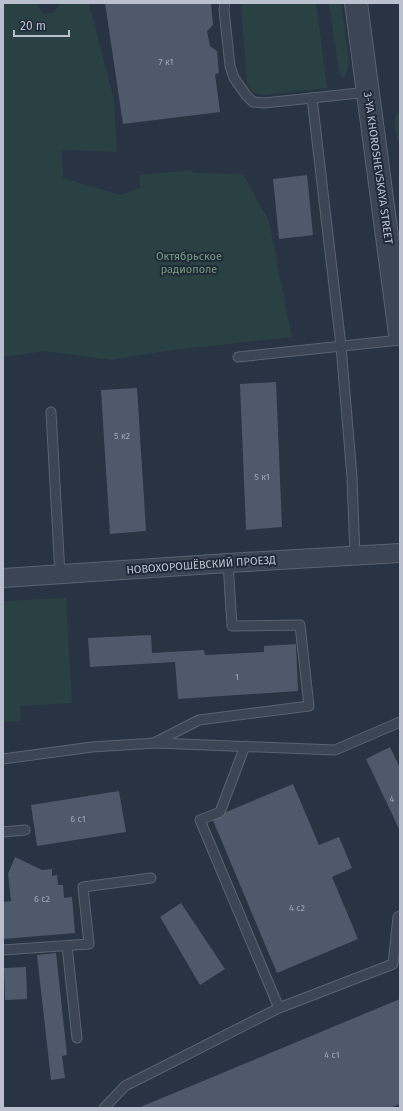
<svg xmlns="http://www.w3.org/2000/svg" width="403" height="1111" viewBox="0 0 403 1111" font-family="'Fira Sans',sans-serif">
  <rect width="100%" height="100%" fill="#283343"/>
  <!-- green -->
  <g fill="#2a4144">
    <path d="M3,3H37L38,6L44,14L54,13C55,10 57,7 60,5C64,1 83,3 89,4L114,99L117,152L62,150L63,178L121,195L140,188L139,175L192,170L193,173L243,174L269,221L292,337L173,350L110,360L45,351L3,357Z"/>
    <path d="M242,3H316L327,88L264,95C254,94 252,93 247,83L241,7Z"/>
    <polygon points="329,3 341,3 349,61 347,71 343,79 339,72"/>
    <path d="M400,111V144C395,134 390,119 400,111Z"/>
    <polygon points="66,598 72,703 20,706 21,721 3,722 3,601"/>
  </g>
  <!-- building -->
  <g fill="#4e5a6c">
    <polygon points="105,3 211,3 213,25 207,31 210,46 217,51 219,73 215,74 220,112 123,124"/>
    <polygon points="307,175 313,235 279,239 273,179"/>
    <polygon points="276,382 282,527 246,530 240,384"/>
    <polygon points="137,388 146,531 110,534 101,390"/>
    <polygon points="151,635 152,653 204,650 205,655 264,652 264,646 296,644 298,691 178,699 175,662 90,667 88,638"/>
    <polygon points="390,747 400,768 400,831 366,759"/>
    <polygon points="293,784 319,845 339,837 352,868 332,877 358,939 277,973 212,818"/>
    <polygon points="119,791 126,832 37,846 31,805"/>
    <polygon points="15,857 42,870 52,869 52,876 57,875 58,885 63,885 64,898 72,897 75,933 3,939 3,902 11,901 8,874"/>
    <polygon points="181,903 225,969 200,985 160,917"/>
    <polygon points="56,953 67,1055 62,1056 65,1078 51,1080 37,955"/>
    <polygon points="26,967 27,999 5,1000 4,968"/>
    <polygon points="400,999 400,1104 390,1108 138,1108"/>
  </g>
  <g fill="none" stroke-linecap="round" stroke-linejoin="round">
    <!-- service casing -->
    <g stroke="#5b6370" stroke-width="11">
      <g id="service">
        <polyline points="225,3 224,10 230,66 234,78 246,95 253,102 264,103 312,98"/>
        <polyline points="238,357 400,340"/>
        <polyline points="51,412 60,575"/>
        <polyline points="355,556 352,477 341,346 312,98 368,92"/>
        <polyline points="156,742 199,720 309,706 300,625 232,626 228,563"/>
        <polyline points="245,746 220,812 200,820 279,1008"/>
        <polyline points="3,759 92,747 156,743 335,750 400,722"/>
        <polyline points="3,832 25,830"/>
        <polyline points="67,946 77,1038"/>
        <polyline points="3,950 89,944 83,887 151,878"/>
        <polyline points="104,1108 125,1086 279,1008 393,964 398,917 400,916"/>
      </g>
    </g>
    <!-- minor casing -->
    <g stroke="#5b6370" stroke-width="20">
      <polyline id="minor" points="3,578 228,563 400,553"/>
    </g>
    <!-- tertiary casing -->
    <g stroke="#5b6370" stroke-width="24">
      <polyline id="tertiary" points="356,3 400,334"/>
    </g>
    <!-- service -->
    <use href="#service" stroke="#3c4553" stroke-width="9"/>
    <!-- minor -->
    <use href="#minor" stroke="#3c4553" stroke-width="18"/>
    <!-- tertiary -->
    <use href="#tertiary" stroke="#3c4553" stroke-width="22"/>
  </g>
  <g text-anchor="middle" dominant-baseline="central" stroke-width="4" stroke-linejoin="round" paint-order="stroke">
    <!-- number labels -->
    <g font-size="9" fill="#9fa6b5">
      <text x="166" y="62">7 к1</text>
      <text x="122" y="436">5 к2</text>
      <text x="262" y="477">5 к1</text>
      <text x="237" y="677">1</text>
      <text x="392" y="799">4</text>
      <text x="78" y="819">6 с1</text>
      <text x="42" y="899">6 с2</text>
      <text x="297" y="908">4 с2</text>
      <text x="332" y="1055">4 с1</text>
    </g>
    <!-- street labels -->
    <g font-size="11" fill="#bac0cd" stroke="#212a39">
      <text transform="translate(378 168) rotate(82)">3-YA KHOROSHEVSKAYA STREET</text>
      <text transform="translate(201 565) rotate(-4)">НОВОХОРОШЁВСКИЙ ПРОЕЗД</text>
    </g>
    <!-- park labels -->
    <g font-size="11" fill="#719d7c" stroke="#212a39">
      <text x="189" y="256">Октябрьское<tspan x="189" dy="13">радиополе</tspan></text>
    </g>
  </g>
  <!-- border -->
  <rect width="403" height="1111" fill="none" stroke="#bac0cd" stroke-width="8"/>
  <!-- scale -->
  <path d="M14 30v6h55v-6" fill="none" stroke="#bac0cd" stroke-width="2"/>
  <text x="20" y="30" font-size="12" fill="#bac0cd" stroke="#212a39" stroke-width="3" paint-order="stroke">20 m</text>
</svg>
